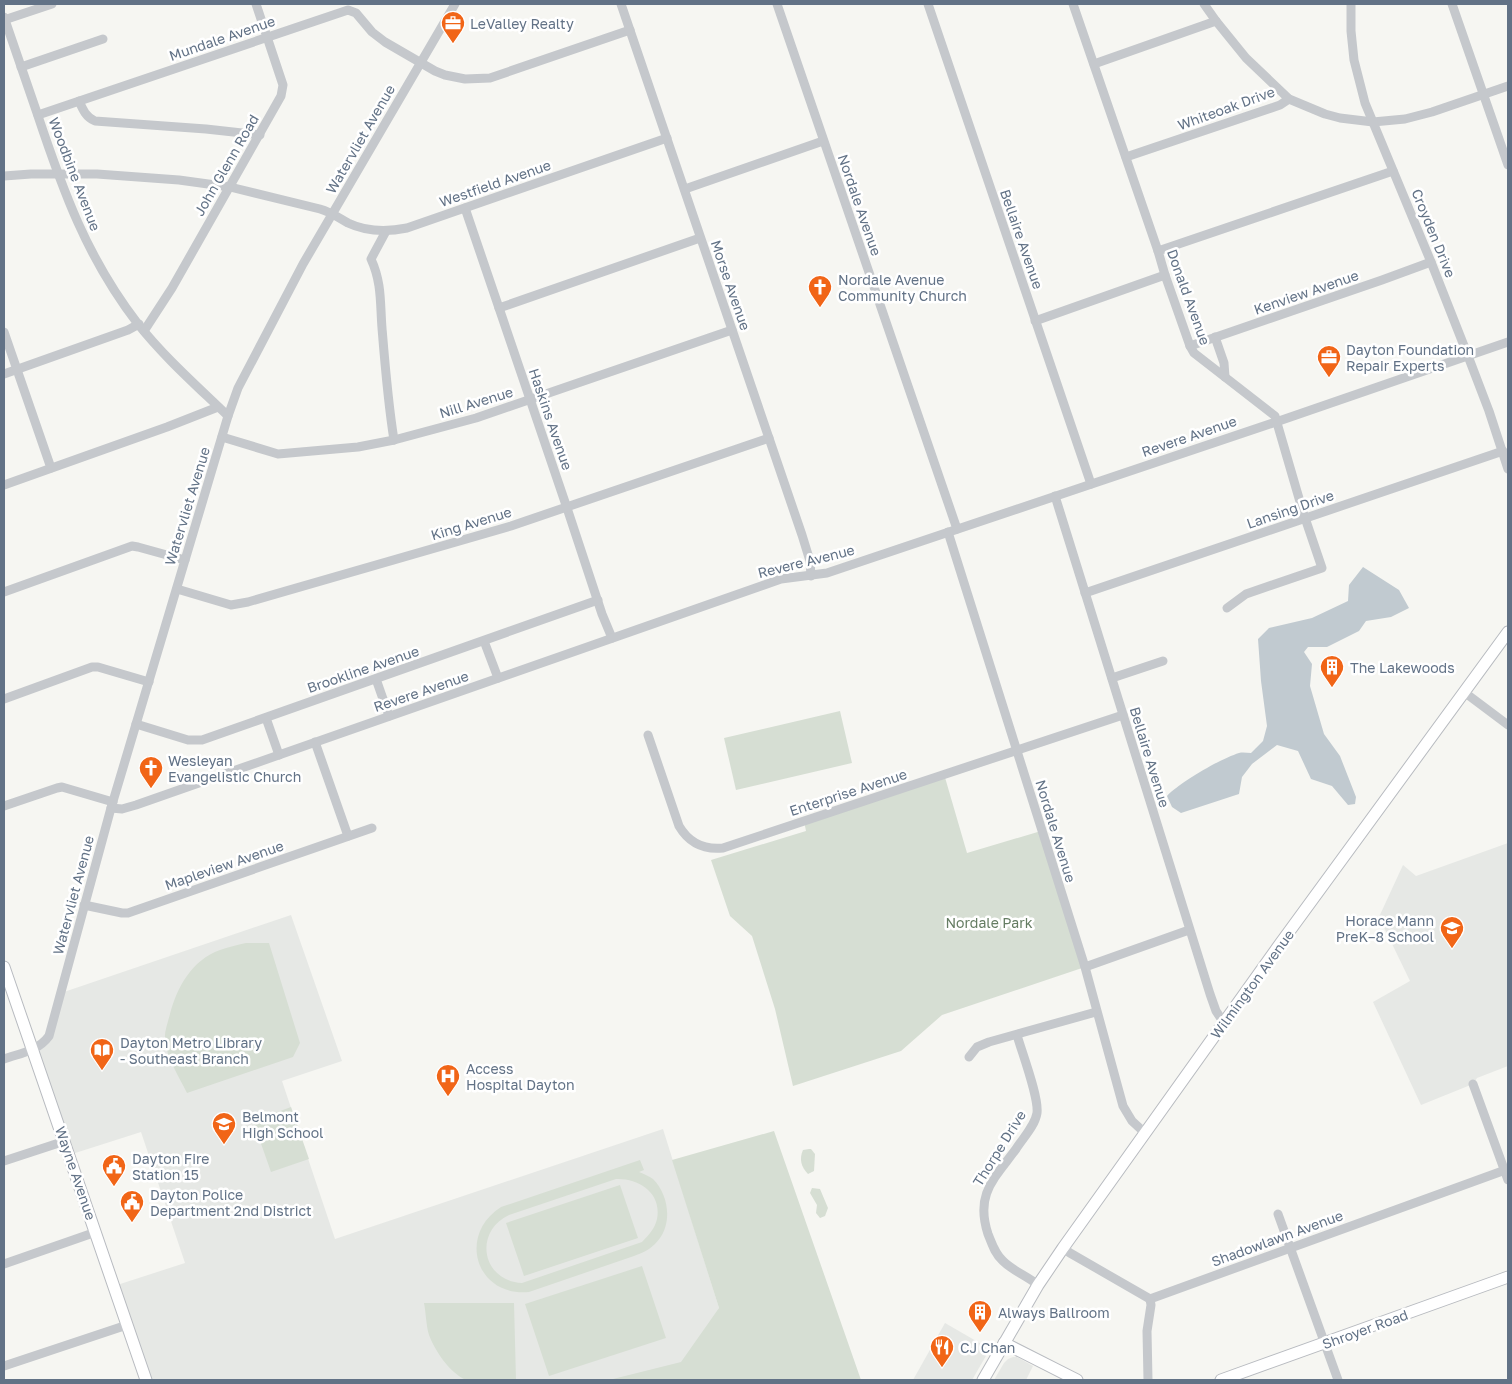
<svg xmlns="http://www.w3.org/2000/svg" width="1512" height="1384" viewBox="0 0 1512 1384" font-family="'Golos Text',sans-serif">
  <rect width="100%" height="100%" fill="#f6f6f2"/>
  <!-- built -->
  <g fill="#e6e8e5">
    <polygon points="1508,843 1508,1066 1477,1078 1473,1084 1421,1105 1373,1002 1410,981 1379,917 1403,865 1416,876"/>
    <polygon points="291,915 342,1061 282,1081 335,1239 663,1129 719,1308 694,1380 146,1380 114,1286 185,1263 141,1132 69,1155 33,1049 43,1045 61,993"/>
    <polygon points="945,1323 990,1349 972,1380 913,1380"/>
    <polygon points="1013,1357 1017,1357 1033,1366 1026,1380 994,1380 1004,1363 1008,1359"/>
  </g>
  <!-- green -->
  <g fill="#d6ded3" fill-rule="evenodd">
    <polygon points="840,711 852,763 736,790 724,738"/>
    <polygon points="944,774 967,853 1041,831 1085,967 942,1015 901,1051 793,1086 775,1009 752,936 730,916 711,860 806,831 804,821"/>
    <path d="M246,943H269L300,1043L293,1057L187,1093C179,1077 167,1058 165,1040C164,1032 168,1022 170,1014C177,987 192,960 220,950C228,947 237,945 246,943Z"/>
    <polygon points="291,1107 309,1159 271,1172 253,1121"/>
    <polygon points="774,1131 861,1380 609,1380 681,1362 719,1308 672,1160"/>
    <path d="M809,1149H811L815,1154L814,1171L808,1174C801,1167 799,1159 803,1150Z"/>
    <path d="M640,1160L644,1170L639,1172C644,1174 649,1176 653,1179C670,1196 673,1227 655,1244C649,1250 642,1253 634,1256L529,1292C476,1297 457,1235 501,1207ZM616,1179C639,1178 662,1193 657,1219C655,1228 649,1235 642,1242L522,1283C482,1281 473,1232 509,1215Z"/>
    <polygon points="620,1185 638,1238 524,1276 506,1223"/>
    <polygon points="812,1188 820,1189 828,1208 825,1216 820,1218 816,1213 817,1205 810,1193"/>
    <polygon points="642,1266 666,1338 549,1376 525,1304"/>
    <path d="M424,1303H514L516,1380H466C450,1373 435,1351 429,1335C426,1325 426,1313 424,1303Z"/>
  </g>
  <!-- water -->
  <path fill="#c1cad0" d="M1363,567L1399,590L1409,608L1391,617L1366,621L1359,631L1327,647H1308L1304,652L1312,664L1310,686L1324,734L1340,756L1356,797L1355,804L1348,805L1332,786L1311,779L1298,751L1277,745L1252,764L1242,777L1239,794L1181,813L1172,807L1167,796C1180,782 1220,759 1239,753C1243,752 1247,753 1251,753L1263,741L1267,726L1261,681L1258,639L1269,628L1312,618L1348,601L1349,585Z"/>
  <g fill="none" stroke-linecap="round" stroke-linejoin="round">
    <!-- major casing -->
    <g stroke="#b8bbc0" stroke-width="13">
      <g id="major">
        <polyline points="4,967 146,1380"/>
        <polyline points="1004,1343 1077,1380"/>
        <polyline points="983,1380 1038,1285 1063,1248 1280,944 1508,632"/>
        <polyline points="1221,1380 1508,1277"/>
      </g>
    </g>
    <!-- minor -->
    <g stroke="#c5c8cc" stroke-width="9">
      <polyline points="621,4 802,535 810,561 811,576"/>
      <polyline points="777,4 957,529"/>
      <polyline points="928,4 1091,484"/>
      <polyline points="1073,4 1158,251 1165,275 1190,346 1194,353 1275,416 1303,512 1322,568 1246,594 1227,608"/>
      <polyline points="1204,4 1216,21 1246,58 1289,99 1325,114 1340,118 1373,122 1405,119 1432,112 1508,86"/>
      <polyline points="1351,4 1351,31 1354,60 1365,103 1431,262 1468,356 1489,411 1508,469"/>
      <polyline points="1452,4 1508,165"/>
      <path d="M4,17C15,49 26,81 37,113C63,191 87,258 138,324C165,358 197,386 228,416"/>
      <polyline points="4,20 52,4"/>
      <polyline points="1094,64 1216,21"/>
      <polyline points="21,67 103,39"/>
      <path d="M79,101C83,110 86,117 95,121L206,129L260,135"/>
      <polyline points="38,115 348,10 356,13 372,32 385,42 435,71 445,75 465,79 490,78 630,30"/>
      <polyline points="1126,157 1280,105 1289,99"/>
      <path d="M4,176L31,174H97L179,180L230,187L320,209C331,212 339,218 348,223C367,232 387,232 407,228L667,138"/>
      <polyline points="685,189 823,141"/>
      <polyline points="465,208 567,508 602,614 612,638"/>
      <path d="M386,231L371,259C382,283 380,303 382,328C385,365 388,403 394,440"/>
      <polyline points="1158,251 1393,171"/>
      <polyline points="499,308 700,238"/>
      <polyline points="1035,321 1165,275"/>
      <polyline points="144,331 172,288 281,96 283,85 256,4"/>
      <polyline points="4,332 51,468"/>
      <polyline points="1215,337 1224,363 1225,377"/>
      <polyline points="1190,346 1382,280 1431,262"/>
      <polyline points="4,374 128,330 139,324"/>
      <polyline points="222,437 278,454 358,447 394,440 476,418 732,330"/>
      <polyline points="4,485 167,427 218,407"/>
      <polyline points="1055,496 1210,994 1216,1011 1224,1023"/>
      <polyline points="948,532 1085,967 1123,1106 1132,1121 1145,1133"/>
      <polyline points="177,589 231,605 248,602 511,526 769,438"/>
      <polyline points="4,592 132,546 138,547 185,560"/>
      <polyline points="1085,593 1503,451"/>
      <polyline points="484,641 498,678"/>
      <polyline points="1112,678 1163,661"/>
      <polyline points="376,679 389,716"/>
      <polyline points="1464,692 1508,725"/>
      <polyline points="4,699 92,667 98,667 149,682"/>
      <polyline points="266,718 279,755"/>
      <polyline points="136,724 188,740 202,740 598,600"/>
      <path d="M648,735L679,826C689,843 703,850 723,848L1123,715"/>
      <polyline points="315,742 348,836"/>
      <polyline points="4,806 57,788 62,787 113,802"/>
      <polyline points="111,808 122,809 136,805 781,579 827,573 1276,422 1508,342"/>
      <polyline points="84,905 122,913 128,913 372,828"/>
      <polyline points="1085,967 1189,930"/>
      <path d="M1017,1035C1022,1053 1039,1097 1037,1113C1035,1126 1023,1138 1016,1149C994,1179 975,1194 988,1234C992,1244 995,1254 1003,1261C1013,1271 1027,1276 1038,1285"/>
      <polyline points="969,1057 977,1047 989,1042 1096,1012"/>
      <path d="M4,1059C21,1053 38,1051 49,1036L111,808L228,416L238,388L303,264L455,4"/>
      <polyline points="1473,1084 1508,1180"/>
      <polyline points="4,1161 65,1141"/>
      <polyline points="1278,1214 1338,1380"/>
      <polyline points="1063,1248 1070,1253 1150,1299 1508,1169"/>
      <polyline points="4,1264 96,1232"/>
      <polyline points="4,1366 127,1325"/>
      <polyline points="1148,1380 1147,1331 1151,1305 1150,1299"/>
    </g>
    <!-- major -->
    <use href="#major" stroke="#fff" stroke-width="11"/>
  </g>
  <!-- icons -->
  <defs>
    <g id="office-pin" transform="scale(1.25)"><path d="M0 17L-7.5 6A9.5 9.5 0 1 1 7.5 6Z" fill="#f16517" stroke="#fff"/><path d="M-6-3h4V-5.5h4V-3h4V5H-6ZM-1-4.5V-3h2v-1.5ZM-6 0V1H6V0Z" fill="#fff"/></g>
    <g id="church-pin" transform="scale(1.25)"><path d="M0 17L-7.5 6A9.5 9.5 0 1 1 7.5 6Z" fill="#f16517" stroke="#fff"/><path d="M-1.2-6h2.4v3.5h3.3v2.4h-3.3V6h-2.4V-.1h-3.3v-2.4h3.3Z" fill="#fff"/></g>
    <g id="building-pin" transform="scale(1.25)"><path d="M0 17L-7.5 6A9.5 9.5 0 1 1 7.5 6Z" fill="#f16517" stroke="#fff"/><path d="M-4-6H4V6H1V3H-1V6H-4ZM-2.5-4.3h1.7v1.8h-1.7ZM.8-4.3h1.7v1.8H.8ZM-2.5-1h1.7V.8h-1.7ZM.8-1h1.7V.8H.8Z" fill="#fff"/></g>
    <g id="school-pin" transform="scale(1.25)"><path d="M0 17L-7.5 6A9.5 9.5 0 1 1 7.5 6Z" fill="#f16517" stroke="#fff"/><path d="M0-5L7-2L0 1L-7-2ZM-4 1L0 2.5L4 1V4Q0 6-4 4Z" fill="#fff"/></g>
    <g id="library-pin" transform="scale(1.25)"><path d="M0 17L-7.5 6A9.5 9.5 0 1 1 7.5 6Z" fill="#f16517" stroke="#fff"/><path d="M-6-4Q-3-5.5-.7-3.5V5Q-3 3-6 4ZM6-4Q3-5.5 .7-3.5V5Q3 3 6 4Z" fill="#fff"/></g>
    <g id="hospital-pin" transform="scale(1.25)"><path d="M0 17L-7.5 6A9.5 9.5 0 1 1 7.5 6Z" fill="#f16517" stroke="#fff"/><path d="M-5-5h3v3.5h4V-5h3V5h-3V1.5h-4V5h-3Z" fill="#fff"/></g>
    <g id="civic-pin" transform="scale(1.25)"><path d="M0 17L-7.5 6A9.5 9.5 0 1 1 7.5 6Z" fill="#f16517" stroke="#fff"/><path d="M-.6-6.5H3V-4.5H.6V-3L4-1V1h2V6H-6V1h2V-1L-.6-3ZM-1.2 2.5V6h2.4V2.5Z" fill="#fff"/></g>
    <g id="restaurant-pin" transform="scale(1.25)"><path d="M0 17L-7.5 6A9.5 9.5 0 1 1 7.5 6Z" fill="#f16517" stroke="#fff"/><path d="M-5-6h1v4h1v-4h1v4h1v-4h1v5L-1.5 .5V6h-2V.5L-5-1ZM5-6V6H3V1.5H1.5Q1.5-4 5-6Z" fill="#fff"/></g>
  </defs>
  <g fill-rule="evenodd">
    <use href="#office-pin" x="453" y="23"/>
    <use href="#church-pin" x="820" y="287"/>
    <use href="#office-pin" x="1329" y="357"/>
    <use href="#building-pin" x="1332" y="667"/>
    <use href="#church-pin" x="151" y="768"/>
    <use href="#school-pin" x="1452" y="928"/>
    <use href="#library-pin" x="102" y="1050"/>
    <use href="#hospital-pin" x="448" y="1076"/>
    <use href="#school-pin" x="224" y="1124"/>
    <use href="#civic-pin" x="114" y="1166"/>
    <use href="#civic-pin" x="132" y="1202"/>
    <use href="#building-pin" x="980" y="1312"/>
    <use href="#restaurant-pin" x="942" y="1347"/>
  </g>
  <g text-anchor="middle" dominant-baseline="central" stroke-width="5" stroke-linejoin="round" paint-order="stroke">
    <!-- poi labels -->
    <g font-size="14" fill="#627286" stroke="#fff" text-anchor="start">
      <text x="470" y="23">LeValley Realty</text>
      <text x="838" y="279">Nordale Avenue<tspan x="838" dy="16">Community Church</tspan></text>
      <text x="1346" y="349">Dayton Foundation<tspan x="1346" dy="16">Repair Experts</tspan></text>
      <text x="1350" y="667">The Lakewoods</text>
      <text x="168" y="760">Wesleyan<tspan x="168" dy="16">Evangelistic Church</tspan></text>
      <text x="1434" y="920" text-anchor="end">Horace Mann<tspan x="1434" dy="16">PreK–8 School</tspan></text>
      <text x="120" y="1042">Dayton Metro Library<tspan x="120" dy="16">- Southeast Branch</tspan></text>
      <text x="466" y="1068">Access<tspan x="466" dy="16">Hospital Dayton</tspan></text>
      <text x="242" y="1116">Belmont<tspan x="242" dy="16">High School</tspan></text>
      <text x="132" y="1158">Dayton Fire<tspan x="132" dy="16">Station 15</tspan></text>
      <text x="150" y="1194">Dayton Police<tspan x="150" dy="16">Department 2nd District</tspan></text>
      <text x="998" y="1312">Always Ballroom</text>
      <text x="960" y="1347">CJ Chan</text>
    </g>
    <!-- street labels -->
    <g font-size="14" fill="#627286" stroke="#fff">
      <text transform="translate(222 38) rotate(-19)">Mundale Avenue</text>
      <text transform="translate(1226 108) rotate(-20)">Whiteoak Drive</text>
      <text transform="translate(360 139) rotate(-60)">Watervliet Avenue</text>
      <text transform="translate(226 165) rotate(-60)">John Glenn Road</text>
      <text transform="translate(75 174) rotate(69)">Woodbine Avenue</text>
      <text transform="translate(495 183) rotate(-19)">Westfield Avenue</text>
      <text transform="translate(860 205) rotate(71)">Nordale Avenue</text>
      <text transform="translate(1434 233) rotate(68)">Croyden Drive</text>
      <text transform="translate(1022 239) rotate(71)">Bellaire Avenue</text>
      <text transform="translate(731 285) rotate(71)">Morse Avenue</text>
      <text transform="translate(1306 292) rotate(-19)">Kenview Avenue</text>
      <text transform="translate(1189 297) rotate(70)">Donald Avenue</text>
      <text transform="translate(476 402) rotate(-17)">Nill Avenue</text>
      <text transform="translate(551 419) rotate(71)">Haskins Avenue</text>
      <text transform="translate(1189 436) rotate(-19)">Revere Avenue</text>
      <text transform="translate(187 506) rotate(-73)">Watervliet Avenue</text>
      <text transform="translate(1290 509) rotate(-19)">Lansing Drive</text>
      <text transform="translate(471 523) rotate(-17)">King Avenue</text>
      <text transform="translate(806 561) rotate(-14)">Revere Avenue</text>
      <text transform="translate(363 669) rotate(-19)">Brookline Avenue</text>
      <text transform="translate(421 691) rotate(-19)">Revere Avenue</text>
      <text transform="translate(1150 757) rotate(73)">Bellaire Avenue</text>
      <text transform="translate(848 792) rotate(-18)">Enterprise Avenue</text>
      <text transform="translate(1056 831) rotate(73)">Nordale Avenue</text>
      <text transform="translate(224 865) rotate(-19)">Mapleview Avenue</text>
      <text transform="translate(73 895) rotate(-75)">Watervliet Avenue</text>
      <text transform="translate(1252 984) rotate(-54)">Wilmington Avenue</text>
      <text transform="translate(999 1148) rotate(-58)">Thorpe Drive</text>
      <text transform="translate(76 1173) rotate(71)">Wayne Avenue</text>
      <text transform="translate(1277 1238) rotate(-20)">Shadowlawn Avenue</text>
      <text transform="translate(1365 1329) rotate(-20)">Shroyer Road</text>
    </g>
    <!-- park labels -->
    <g font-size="14" fill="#647c62" stroke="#fff">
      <text x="989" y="922">Nordale Park</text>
    </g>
  </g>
  <!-- border -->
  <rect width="1512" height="1384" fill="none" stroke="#627286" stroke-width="10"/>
</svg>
